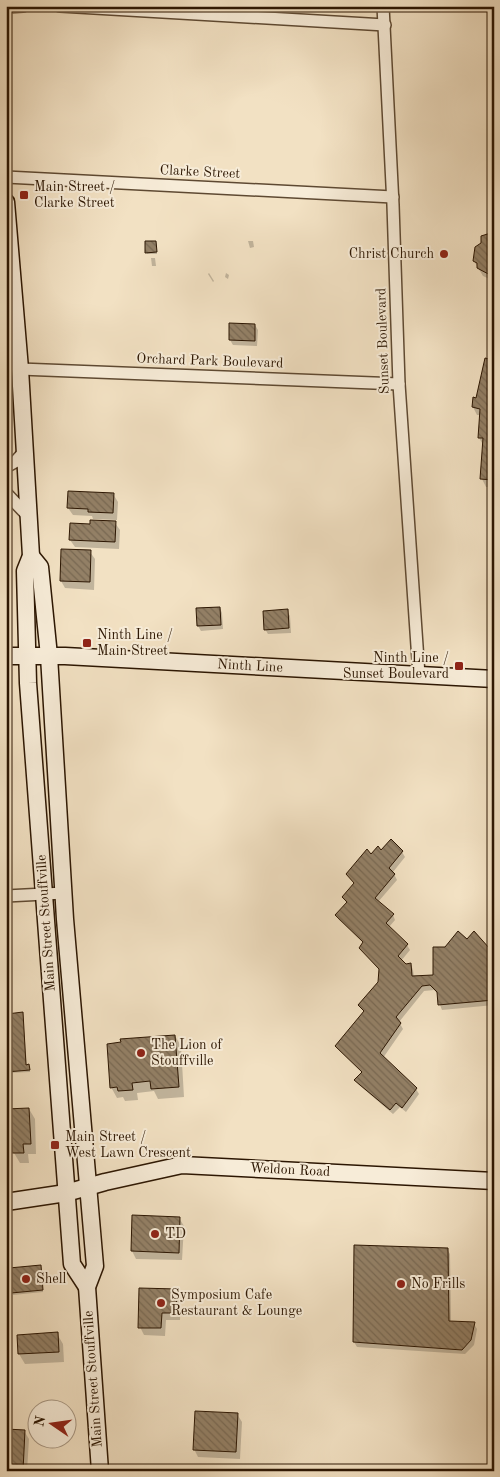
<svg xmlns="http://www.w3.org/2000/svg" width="500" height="1477" viewBox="0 0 500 1477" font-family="'Old Standard TT',serif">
  <defs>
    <pattern id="building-back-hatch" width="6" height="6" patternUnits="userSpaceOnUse" patternTransform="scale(1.25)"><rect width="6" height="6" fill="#938066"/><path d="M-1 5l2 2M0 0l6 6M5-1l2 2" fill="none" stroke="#786852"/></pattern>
  </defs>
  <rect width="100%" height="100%" fill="#f2e1c3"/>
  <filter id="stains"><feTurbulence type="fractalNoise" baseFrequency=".004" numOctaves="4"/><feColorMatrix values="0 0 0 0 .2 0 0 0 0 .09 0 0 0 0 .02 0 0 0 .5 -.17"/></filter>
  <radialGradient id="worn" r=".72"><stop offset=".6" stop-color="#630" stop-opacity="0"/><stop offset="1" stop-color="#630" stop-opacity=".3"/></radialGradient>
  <!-- shadow -->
  <g fill="#0003">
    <polygon points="494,233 494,281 483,276 474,261 482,244"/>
    <polygon points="248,241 253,241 254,247 250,248"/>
    <polygon points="156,242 157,254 147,254 146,252"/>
    <polygon points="151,258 155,258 156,266 152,266"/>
    <polygon points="209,273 214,281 213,282 208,274"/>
    <polygon points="226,273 229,275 228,279 225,277"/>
    <polygon points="230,324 255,325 258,330 257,346 233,345 230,340"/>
    <polygon points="494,361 494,487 486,487 482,479 484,446 479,438 481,415 477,415 473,407"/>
    <polygon points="113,494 118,502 117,520 93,519 92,516 73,515 68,508"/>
    <polygon points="115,523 120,530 119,549 75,547 70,540 91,525"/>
    <polygon points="90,552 95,559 94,590 65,588 61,581"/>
    <polygon points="220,608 222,613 223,629 201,631 198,626"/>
    <polygon points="287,611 290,616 291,633 268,634 265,629"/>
    <polygon points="6,722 8,753 6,753"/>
    <polygon points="6,795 7,796 7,811 6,811"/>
    <polygon points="381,852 402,852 405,857 393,872 397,880 378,902 393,915 395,920 389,927 407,945 410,950 401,961 406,965 411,965 413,970 414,977 434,976 445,948 467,941 489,949 493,955 494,971 494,1005 442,1010 440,1005 439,995 434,990 424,991 399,1022 403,1029 383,1058 416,1089 419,1094 406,1112 400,1107 393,1114 359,1085 356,1081 363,1073 340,1051 337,1046 365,1012 360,1005 379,982 380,971 360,948 364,943 339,920 336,915 347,904 343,897 355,884 347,874 371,856"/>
    <polygon points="23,1016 27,1066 30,1068 30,1072 7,1073 6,1024"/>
    <polygon points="175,1036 181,1046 184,1097 158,1099 154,1091 137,1093 138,1100 125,1101 123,1097 117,1098 111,1087"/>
    <polygon points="29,1109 35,1119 36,1154 28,1154 29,1163 20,1163 8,1143"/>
    <polygon points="179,1218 184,1226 182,1260 136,1259 132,1251"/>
    <polygon points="356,1246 447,1249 450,1254 451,1322 474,1324 477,1329 474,1345 465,1354 357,1347 354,1342"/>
    <polygon points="41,1269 43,1292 13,1295 12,1293"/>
    <polygon points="176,1290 181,1298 180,1320 166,1320 165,1336 144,1335 140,1327"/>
    <polygon points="57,1334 63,1344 64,1362 25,1364 19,1354 18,1336"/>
    <polygon points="237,1414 242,1422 240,1459 198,1457 194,1449"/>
    <polygon points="24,1431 29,1439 27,1471 6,1471"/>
  </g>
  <!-- building -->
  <g fill="url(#building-back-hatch)" stroke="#2c1602">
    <polygon points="494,232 494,277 477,268 477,263 473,261 475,247 481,243 481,236"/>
    <polygon points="145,241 156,241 157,252 145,253"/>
    <polygon points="229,323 255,324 255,341 229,340"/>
    <polygon points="485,358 494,360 494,480 480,479 483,438 478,438 480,409 472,407 473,397 476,398"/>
    <polygon points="68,491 114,493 113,513 88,512 88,509 67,508"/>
    <polygon points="90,520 116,521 115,542 69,540 70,523 90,524"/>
    <polygon points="61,549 91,550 90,582 60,581"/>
    <polygon points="220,607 221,625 197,626 196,608"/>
    <polygon points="288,609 289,628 264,630 263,611"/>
    <polygon points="391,839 403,851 389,868 395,874 375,898 394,914 386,923 408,944 398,956 406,964 411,963 412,976 433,975 433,947 445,947 458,931 467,939 474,931 490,949 494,1000 438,1005 437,992 430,985 422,986 396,1017 401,1023 380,1053 417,1088 402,1108 396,1103 390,1110 354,1080 362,1072 335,1046 364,1011 358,1005 378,982 379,969 359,948 363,942 335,915 347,902 342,897 354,883 346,874 367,849 371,854 378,846 381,850"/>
    <polygon points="23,1012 26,1065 29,1064 30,1070 6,1072 7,1014"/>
    <polygon points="175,1035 179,1087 151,1089 150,1081 132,1083 133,1090 118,1091 117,1087 110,1088 107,1044 121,1042 120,1039"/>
    <polygon points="29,1108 31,1144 23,1144 24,1153 12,1153 12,1143 7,1144 6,1109"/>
    <polygon points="132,1215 180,1217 179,1253 131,1251"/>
    <polygon points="354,1245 448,1248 449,1321 475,1322 471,1340 462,1350 353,1342"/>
    <polygon points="41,1265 43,1290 11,1293 9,1268"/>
    <polygon points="139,1288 177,1289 176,1313 162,1313 161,1328 138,1328"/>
    <polygon points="58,1332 59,1352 18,1354 17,1335"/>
    <polygon points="195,1411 238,1413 236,1452 193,1450"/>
    <polygon points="6,1429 25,1430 23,1471 6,1471"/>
  </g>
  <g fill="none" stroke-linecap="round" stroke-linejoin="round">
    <!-- street casing -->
    <g stroke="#5e4932" stroke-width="14">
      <g id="street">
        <polyline points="60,6 385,25"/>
        <polyline points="383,6 393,205 399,384 419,675"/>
        <polyline points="6,7 23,6"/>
        <polyline points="6,177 393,197"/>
        <polyline points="20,369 399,384"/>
        <polyline points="6,467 15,462 24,452"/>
        <polyline points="6,493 29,517"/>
        <polyline points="6,896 64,893"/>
      </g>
    </g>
    <!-- secondary casing -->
    <g stroke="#2c1602" stroke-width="19">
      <g id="secondary">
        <polyline points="6,202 20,369 31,556 25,571 28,683 72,1264 87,1287"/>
        <polyline points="31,556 40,567 49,656 65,919 95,1266 87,1287 100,1471"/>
        <polyline points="6,656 65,656 494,679"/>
        <polyline points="6,1202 66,1193 105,1182 182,1165 494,1181"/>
      </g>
    </g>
    <!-- street -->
    <use href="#street" stroke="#f7ecd8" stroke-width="11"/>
    <!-- secondary -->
    <use href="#secondary" stroke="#f7ecd8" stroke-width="16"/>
  </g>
  <!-- markers -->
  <g fill="#8f2418" stroke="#f7ecd8" stroke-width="2">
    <rect x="19" y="190" width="10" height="10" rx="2.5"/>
    <circle cx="444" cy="254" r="5"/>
    <rect x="82" y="638" width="10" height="10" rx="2.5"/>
    <rect x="454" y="661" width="10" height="10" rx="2.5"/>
    <circle cx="141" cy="1053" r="5"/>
    <rect x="50" y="1140" width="10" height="10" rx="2.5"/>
    <circle cx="155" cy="1234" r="5"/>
    <circle cx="26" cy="1279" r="5"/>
    <circle cx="401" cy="1284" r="5"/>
    <circle cx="161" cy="1303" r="5"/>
  </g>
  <g text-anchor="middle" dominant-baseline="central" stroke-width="4" stroke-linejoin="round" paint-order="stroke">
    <!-- street labels -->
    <g font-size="14" fill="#2c1602" stroke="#f7ecd8">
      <text transform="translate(200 172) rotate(3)">Clarke Street</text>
      <text transform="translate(383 341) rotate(-92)">Sunset Boulevard</text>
      <text transform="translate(210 361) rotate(2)">Orchard Park Boulevard</text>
      <text transform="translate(250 666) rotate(3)">Ninth Line</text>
      <text transform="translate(46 923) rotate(-94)">Main Street Stouffville</text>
      <text transform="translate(290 1170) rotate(3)">Weldon Road</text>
      <text transform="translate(93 1379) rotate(-94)">Main Street Stouffville</text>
    </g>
    <!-- poi labels -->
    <g font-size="14" fill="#2c1602" stroke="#f7ecd8" text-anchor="start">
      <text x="34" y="187">Main Street /<tspan x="34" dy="16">Clarke Street</tspan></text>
      <text x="434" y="254" text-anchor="end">Christ Church</text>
      <text x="97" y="635">Ninth Line /<tspan x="97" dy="16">Main Street</tspan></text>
      <text x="449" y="658" text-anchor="end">Ninth Line /<tspan x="449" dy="16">Sunset Boulevard</tspan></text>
      <text x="151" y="1045">The Lion of<tspan x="151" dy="16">Stouffville</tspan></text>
      <text x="65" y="1137">Main Street /<tspan x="65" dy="16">West Lawn Crescent</tspan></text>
      <text x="165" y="1234">TD</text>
      <text x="36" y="1279">Shell</text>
      <text x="411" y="1284">No Frills</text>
      <text x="171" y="1295">Symposium Cafe<tspan x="171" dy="16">Restaurant &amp; Lounge</tspan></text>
    </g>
  </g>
  <!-- margin -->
  <rect width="500" height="1477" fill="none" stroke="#f2e1c3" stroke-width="25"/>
  <rect x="8" y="8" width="485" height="1462" fill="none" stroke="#2c1602" stroke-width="2.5"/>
  <rect x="12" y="12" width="475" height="1452" fill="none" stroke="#2c1602"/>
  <!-- north arrow -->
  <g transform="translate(52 1424) rotate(283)"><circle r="24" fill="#f7ecd8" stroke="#a69682"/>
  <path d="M0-4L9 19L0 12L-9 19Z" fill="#8f2418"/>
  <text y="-8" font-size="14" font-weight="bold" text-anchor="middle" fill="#2c1602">N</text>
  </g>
  <rect width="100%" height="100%" filter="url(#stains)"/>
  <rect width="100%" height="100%" fill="url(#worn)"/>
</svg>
